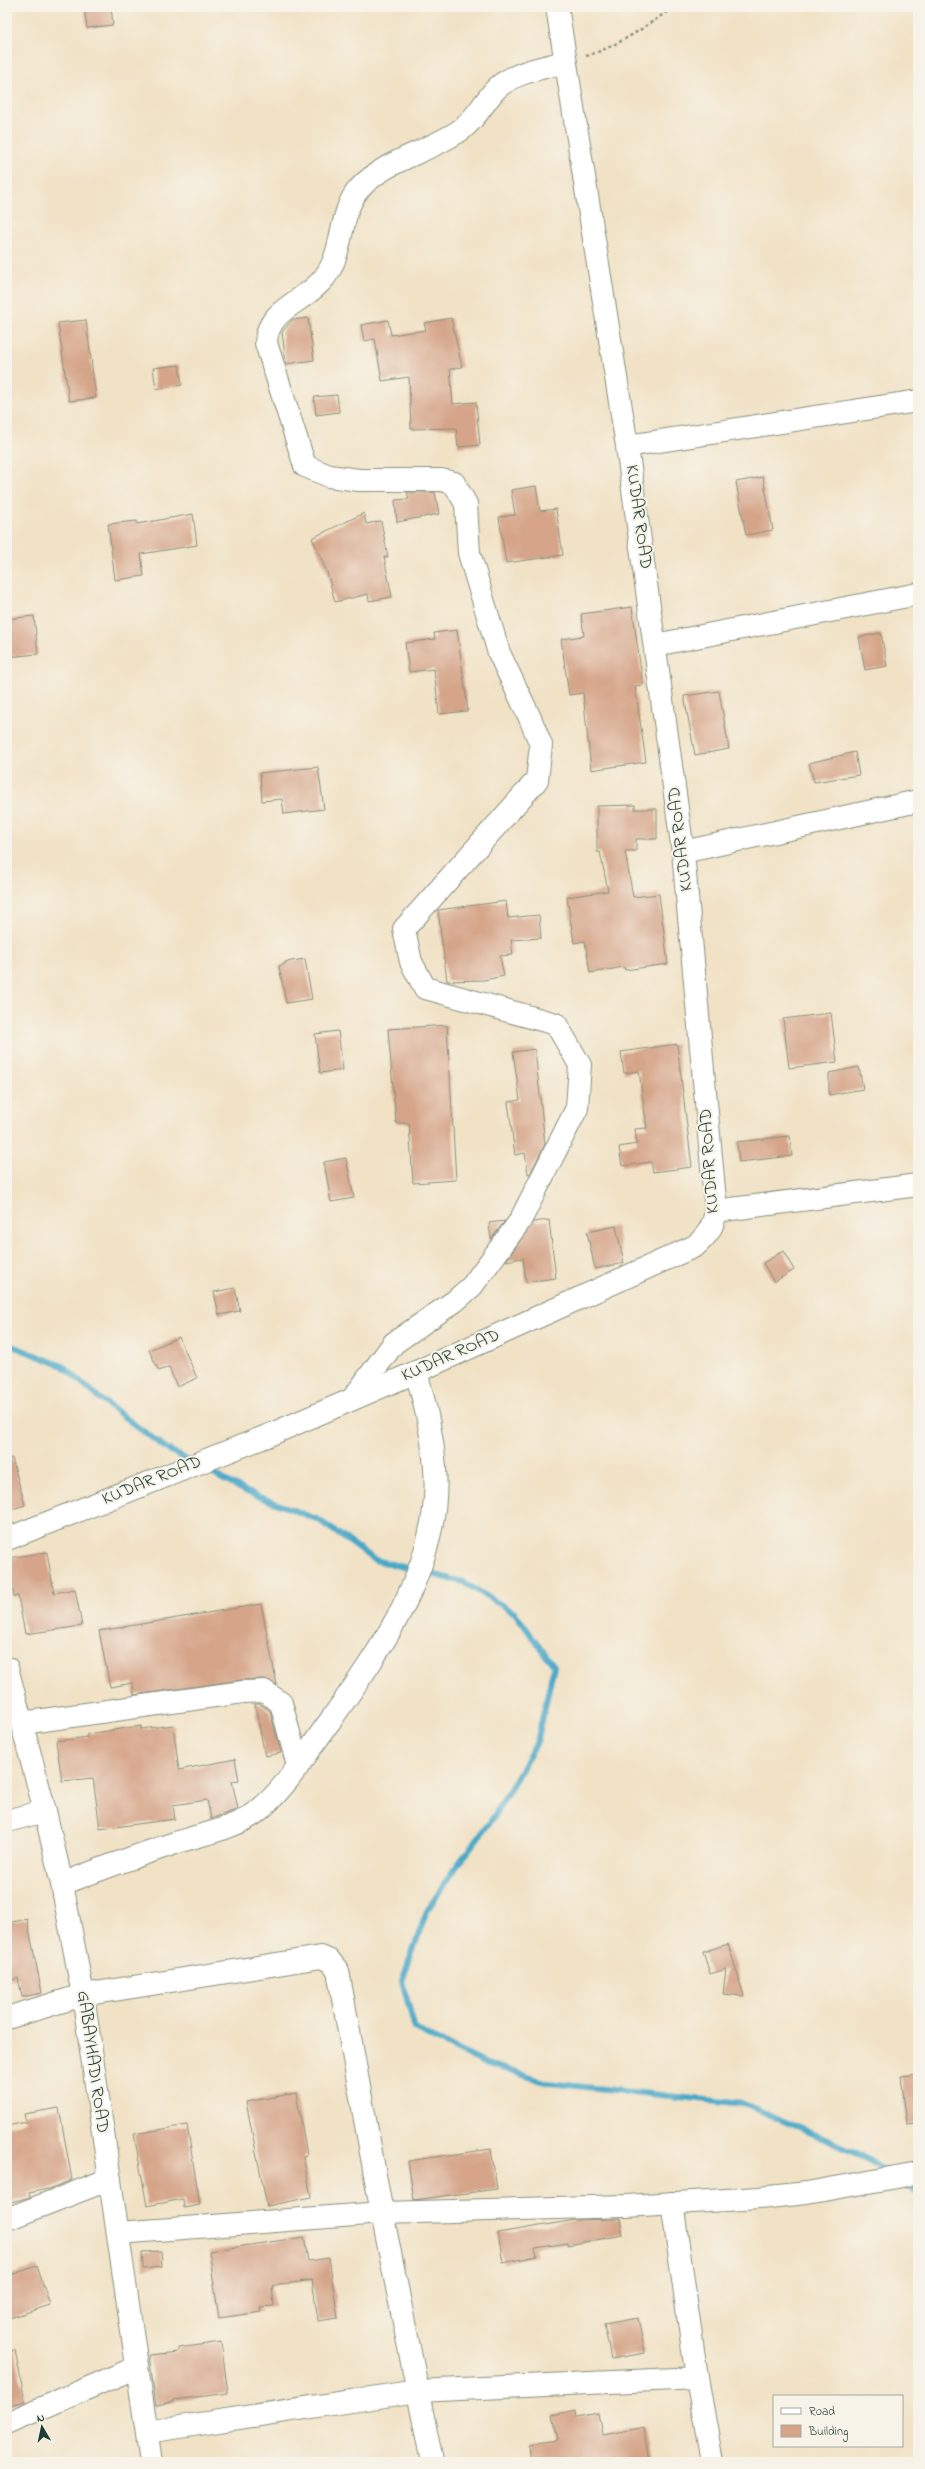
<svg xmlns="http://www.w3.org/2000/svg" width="925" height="2469" viewBox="0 0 925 2469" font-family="'Indie Flower',sans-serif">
  <rect width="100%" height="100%" fill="#f7f3e8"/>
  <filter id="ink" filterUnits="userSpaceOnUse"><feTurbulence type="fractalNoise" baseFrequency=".025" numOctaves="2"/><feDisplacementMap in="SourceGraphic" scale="8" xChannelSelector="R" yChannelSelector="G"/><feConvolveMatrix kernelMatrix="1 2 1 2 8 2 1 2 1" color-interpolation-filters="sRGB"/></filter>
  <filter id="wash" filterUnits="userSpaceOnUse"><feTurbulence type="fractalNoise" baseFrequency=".012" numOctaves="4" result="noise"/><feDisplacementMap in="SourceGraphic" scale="16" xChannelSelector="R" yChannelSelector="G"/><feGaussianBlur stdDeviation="0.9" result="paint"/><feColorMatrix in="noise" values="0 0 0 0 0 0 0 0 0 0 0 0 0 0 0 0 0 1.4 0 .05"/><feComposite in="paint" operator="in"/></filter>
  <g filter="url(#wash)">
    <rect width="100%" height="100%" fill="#f1e2c6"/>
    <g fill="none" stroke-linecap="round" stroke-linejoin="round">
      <!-- stream -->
      <g stroke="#49a8c8" stroke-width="6">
        <polyline points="7,1344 63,1366 103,1401 167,1449 189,1461"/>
        <polyline points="202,1468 247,1492 319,1520 375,1560 463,1582 515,1613 554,1666 537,1742 493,1818 452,1872 427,1911 402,1981 415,2029 482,2062 548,2083 744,2104 853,2151 888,2172"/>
        <polyline points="903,2181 918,2195"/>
      </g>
    </g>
    <g id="blocks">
      <!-- building -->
      <g fill="#d6a589">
        <polygon points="84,7 111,7 113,25 87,28"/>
        <polygon points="308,318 314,360 286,364 282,332 292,320"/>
        <polygon points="451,318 462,367 450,369 453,404 476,402 480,445 458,447 456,428 411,429 409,377 382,381 375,339 364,341 361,325 388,320 391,335 426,330 424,323"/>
        <polygon points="86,320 96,398 69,401 58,323"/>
        <polygon points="179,365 182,385 156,389 153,368"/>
        <polygon points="337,395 339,412 316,415 314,397"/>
        <polygon points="763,477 773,530 746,535 736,482"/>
        <polygon points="536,486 540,511 556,509 563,555 506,563 499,517 515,515 511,490"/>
        <polygon points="407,492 435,492 439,514 397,522 395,500 409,499"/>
        <polygon points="364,513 366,524 381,521 388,557 384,557 392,597 369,601 368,594 335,602 327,572 312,538"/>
        <polygon points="193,514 197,545 141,554 144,576 115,580 108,524 137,521 137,524"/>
        <polygon points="632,607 643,685 635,686 646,762 591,770 583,693 569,695 561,639 584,636 581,614"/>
        <polygon points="34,616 38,654 7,657 7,619"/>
        <polygon points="457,630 468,711 439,714 434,669 409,672 405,643 435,639 434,633"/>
        <polygon points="881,633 887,666 865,670 859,637"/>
        <polygon points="719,691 729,749 695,755 684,696"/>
        <polygon points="855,752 859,775 814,782 809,763"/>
        <polygon points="318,767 324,809 284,814 282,799 262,801 260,773"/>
        <polygon points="635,805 635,809 657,809 657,839 636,839 636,851 625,851 633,897 659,894 668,964 625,970 624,967 590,973 585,941 574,943 567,897 608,891 600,852 597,852 597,806"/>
        <polygon points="506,901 508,918 539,915 541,938 511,940 513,955 500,956 504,976 484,980 447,981 438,910"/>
        <polygon points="305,959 312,999 286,1003 279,966 285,964 285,962"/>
        <polygon points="831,1013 837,1062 789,1068 783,1019"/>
        <polygon points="447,1025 456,1180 413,1183 409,1123 396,1123 388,1029"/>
        <polygon points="338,1031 343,1070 320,1073 315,1034"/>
        <polygon points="677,1044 692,1167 653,1172 651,1162 622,1166 619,1147 637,1144 635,1129 647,1128 639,1071 624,1073 621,1052"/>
        <polygon points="535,1049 545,1144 530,1174 528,1174 525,1153 515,1155 508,1102 520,1100 513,1052"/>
        <polygon points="859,1067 863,1089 829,1095 829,1073"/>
        <polygon points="790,1136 792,1156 739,1162 737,1142"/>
        <polygon points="346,1158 354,1198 331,1202 324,1162"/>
        <polygon points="549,1220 556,1278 526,1282 523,1258 506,1261 533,1222"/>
        <polygon points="505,1221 491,1239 489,1223"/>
        <polygon points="616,1226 624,1263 595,1269 587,1232"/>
        <polygon points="783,1251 794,1270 774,1282 763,1263"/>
        <polygon points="235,1288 240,1311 219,1315 214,1292"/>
        <polygon points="179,1337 197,1378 177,1387 169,1367 159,1371 149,1350"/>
        <polygon points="12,1458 25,1505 7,1511 7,1459"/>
        <polygon points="47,1552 54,1593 75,1589 82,1626 25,1634 18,1596 14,1597 8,1558"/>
        <polygon points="261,1604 277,1685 264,1679 242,1680 134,1695 133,1683 110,1687 99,1631"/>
        <polygon points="255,1704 260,1704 270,1711 281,1753 265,1756"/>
        <polygon points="173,1725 179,1770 235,1759 239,1780 232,1781 238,1809 211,1819 207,1800 173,1805 175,1819 100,1829 93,1778 62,1781 56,1741 87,1737 87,1734 141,1726 141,1729"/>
        <polygon points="27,1919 42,1993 22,1997 18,1978 7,1981 7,1923"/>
        <polygon points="728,1944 735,1966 744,1996 723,1994 726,1969 710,1974 703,1952"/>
        <polygon points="918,2074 918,2123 907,2124 901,2076"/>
        <polygon points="296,2093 307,2155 303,2156 311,2197 267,2206 246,2102"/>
        <polygon points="59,2108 72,2180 48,2189 29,2193 30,2197 7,2203 7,2126 26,2122 24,2114"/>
        <polygon points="187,2125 200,2205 184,2208 183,2199 147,2206 134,2134"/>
        <polygon points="491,2149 497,2189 414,2200 408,2161"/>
        <polygon points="620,2219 623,2235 568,2245 568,2243 535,2248 537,2256 503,2263 498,2233 575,2220"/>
        <polygon points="304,2237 308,2261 329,2258 338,2318 318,2321 312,2280 272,2286 274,2306 260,2307 261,2312 219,2318 209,2251"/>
        <polygon points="161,2251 162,2267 143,2269 142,2252"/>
        <polygon points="37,2266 50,2305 7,2319 7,2276"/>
        <polygon points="638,2318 645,2353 611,2359 604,2324"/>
        <polygon points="221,2342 228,2393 174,2400 174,2402 156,2405 149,2355 178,2352 178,2348"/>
        <polygon points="15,2350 25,2401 7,2406 7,2351"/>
        <polygon points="576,2410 577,2417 598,2413 602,2435 644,2427 649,2462 532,2462 530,2444 558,2440 553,2415"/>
      </g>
    </g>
  </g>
  <g filter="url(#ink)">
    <use href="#blocks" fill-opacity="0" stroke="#88907d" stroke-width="1"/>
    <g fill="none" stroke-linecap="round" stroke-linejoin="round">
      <!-- minor casing -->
      <g stroke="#88907d" stroke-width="24">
        <g id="minor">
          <polyline points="557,7 627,446"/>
          <polyline points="655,645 918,594"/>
          <polyline points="683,852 918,801"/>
          <polyline points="716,1211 918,1185"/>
          <path d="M354,1397L394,1343L455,1301L472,1286L520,1221L577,1108L580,1065L556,1024L425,988L411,962L404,929L537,780L541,745L530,718L499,653L469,553L466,504L454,483L441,480H359L329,476L305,466L266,343C267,308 306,302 324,278C345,252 338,213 359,189C386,159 430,152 462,129C477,118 484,101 497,88C515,72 542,68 565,62"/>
          <polyline points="22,1723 243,1692 264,1691 281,1703 298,1766"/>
          <polyline points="7,1821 45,1811"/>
          <path d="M62,1884C100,1869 139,1855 178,1842C203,1834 232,1829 254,1814C285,1791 307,1752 330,1721C382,1648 442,1564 435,1469C433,1437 425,1403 416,1372"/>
          <polyline points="7,2018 83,1995 321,1957 330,1961 338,1971 382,2213 432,2462"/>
          <polyline points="672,2203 697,2378 712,2462"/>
          <polyline points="7,2219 110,2179"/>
          <polyline points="118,2233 382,2213 626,2206 759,2198 807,2193 918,2173"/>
          <polyline points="7,2423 137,2367"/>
          <polyline points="147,2432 417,2391 697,2378"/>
        </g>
      </g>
      <!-- tertiary casing -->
      <g stroke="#88907d" stroke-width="24">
        <g id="tertiary">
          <path d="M7,1539L267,1436L416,1372L695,1246C708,1235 713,1227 716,1211L683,852L627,446L918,401"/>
          <polyline points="7,1668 45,1811 62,1884 83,1995 151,2462"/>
        </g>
      </g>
      <!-- path -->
      <path stroke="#88907d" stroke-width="2.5" stroke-dasharray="3 3" stroke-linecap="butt" d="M586,56C619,46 646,26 674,7"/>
      <!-- minor -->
      <use href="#minor" stroke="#fff" stroke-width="22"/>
      <!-- tertiary -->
      <use href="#tertiary" stroke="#fff" stroke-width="22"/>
    </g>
  </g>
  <g text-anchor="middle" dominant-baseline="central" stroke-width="4" stroke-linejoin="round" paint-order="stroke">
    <!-- street labels -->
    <g font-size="18" fill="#1f3d34" stroke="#f7f3e8">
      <text transform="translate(638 517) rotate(82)">KUDAR ROAD</text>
      <text transform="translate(681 839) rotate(-97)">KUDAR ROAD</text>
      <text transform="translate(710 1161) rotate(-94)">KUDAR ROAD</text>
      <text transform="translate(451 1356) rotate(-24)">KUDAR ROAD</text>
      <text transform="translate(152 1481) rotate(-22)">KUDAR ROAD</text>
      <text transform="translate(92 2062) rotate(82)">GABAYHADI ROAD</text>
    </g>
  </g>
  <!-- margin -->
  <rect width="925" height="2469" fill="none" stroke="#f7f3e8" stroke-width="24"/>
  <!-- legend -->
  <rect x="773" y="2395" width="130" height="52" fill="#f7f3e8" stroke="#a1aaa0"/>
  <rect x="781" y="2408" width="20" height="6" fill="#ffffff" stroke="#a1aaa0"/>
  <text x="809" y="2415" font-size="12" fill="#1f3d34">Road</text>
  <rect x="781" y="2425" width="20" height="12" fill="#d6a589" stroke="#a1aaa0"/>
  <text x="809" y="2435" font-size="12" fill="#1f3d34">Building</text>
  <!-- north arrow -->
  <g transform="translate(42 2427) rotate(351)" stroke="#f7f3e8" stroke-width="3" paint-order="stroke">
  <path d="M0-3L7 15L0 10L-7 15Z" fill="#1f3d34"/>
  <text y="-6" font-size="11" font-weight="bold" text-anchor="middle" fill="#1f3d34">N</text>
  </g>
</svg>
